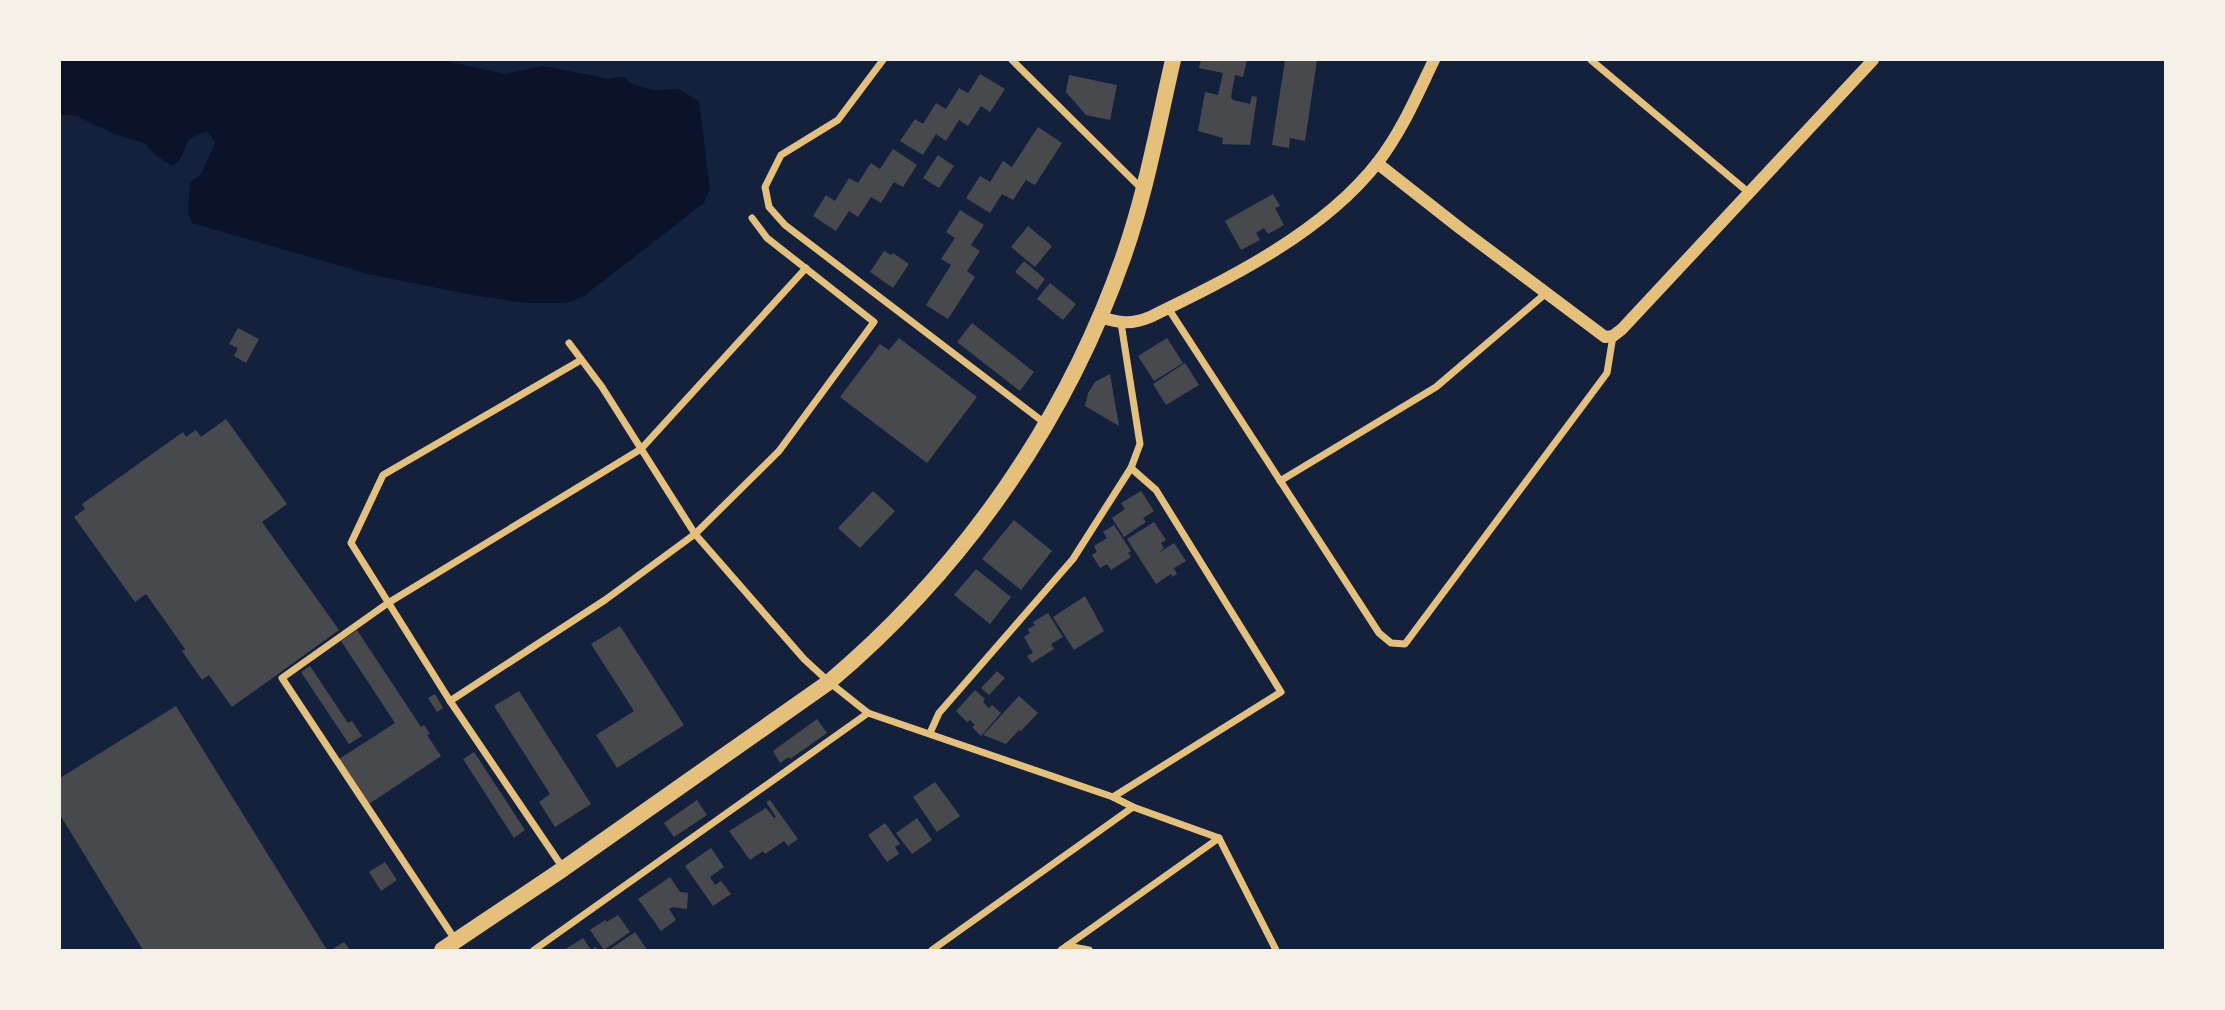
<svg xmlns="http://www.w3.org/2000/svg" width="2225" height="1010" viewBox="0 0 2225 1010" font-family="'Source Sans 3',sans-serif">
  <rect width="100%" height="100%" fill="#14213d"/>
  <!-- water -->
  <polygon fill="#0b132b" points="60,60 442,60 505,74 543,66 610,79 622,76 632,84 653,90 680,89 699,102 710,189 704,203 584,296 566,303 525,303 472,295 368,274 192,223 188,213 190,183 201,174 215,143 207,131 189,139 181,158 173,166 155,155 144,143 114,134 74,115 60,115"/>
  <!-- building -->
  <g fill="#48494c">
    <polygon points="1201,60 1247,60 1243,77 1235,75 1231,97 1233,100 1250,104 1252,96 1257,97 1250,145 1222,144 1223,138 1198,131 1205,92 1218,95 1223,73 1199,68"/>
    <polygon points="1285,60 1317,60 1305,141 1290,138 1289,148 1272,145"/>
    <polygon points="980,74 1005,89 990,112 981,106 968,126 959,120 946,141 936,134 923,155 900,141 915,119 923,124 936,103 946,109 959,88 968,93"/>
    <polygon points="1069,75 1117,85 1110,120 1086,115 1066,92"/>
    <polygon points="1038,127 1062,143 1035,185 1026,180 1013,200 1002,194 990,213 966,198 980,176 990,182 1003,161 1012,167"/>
    <polygon points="893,149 917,165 903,187 894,182 881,203 871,197 858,217 849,211 836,231 813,216 826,195 835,201 849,178 858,183 871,163 880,169"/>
    <polygon points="938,155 954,166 939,188 923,178"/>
    <polygon points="1273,194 1280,206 1275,208 1284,225 1268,234 1264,228 1256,233 1260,240 1241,250 1225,221"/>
    <polygon points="960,210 984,225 971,245 980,251 967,271 975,277 948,319 926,305 951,265 941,259 955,238 946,232"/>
    <polygon points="1028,226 1052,246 1035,267 1011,247"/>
    <polygon points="884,251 891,255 893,253 909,264 893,288 870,272"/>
    <polygon points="1024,261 1045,279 1037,290 1015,272"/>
    <polygon points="1050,283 1076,304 1063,320 1037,299"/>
    <polygon points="972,323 1034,372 1020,391 957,342"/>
    <polygon points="238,328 259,339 246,363 234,356 238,348 229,344"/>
    <polygon points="899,338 977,397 927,463 840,397 880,344 889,350"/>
    <polygon points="1167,338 1183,363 1154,381 1138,356"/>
    <polygon points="1185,363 1199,385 1166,405 1153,384"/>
    <polygon points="1110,374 1119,426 1085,406 1088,393 1095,382"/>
    <polygon points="226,419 287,504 262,522 339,630 232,707 209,675 202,680 182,651 185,649 146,594 135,602 74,517 85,509 82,504 183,432 186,437 196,430 201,437"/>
    <polygon points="873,491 895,511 860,548 838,528"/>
    <polygon points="1141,491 1154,511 1143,518 1146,522 1124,537 1112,518 1125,509 1121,503"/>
    <polygon points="1014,520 1052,551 1021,590 982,559"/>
    <polygon points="1154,522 1166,540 1161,543 1164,548 1159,553 1174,543 1186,561 1174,568 1177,574 1172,577 1171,574 1156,584 1127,539"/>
    <polygon points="1114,525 1131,551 1128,553 1131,557 1111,570 1107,564 1100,568 1092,555 1097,552 1094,546 1107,538 1103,532"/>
    <polygon points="976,569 1011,597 990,624 954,595"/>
    <polygon points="1085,596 1104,631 1074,650 1053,617"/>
    <polygon points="1048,613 1063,637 1051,644 1054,649 1032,663 1027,656 1033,653 1024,637 1030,633 1028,629 1035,625 1033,622"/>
    <polygon points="620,626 684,725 617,768 596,735 634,711 591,644"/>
    <polygon points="357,630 421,727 424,725 430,734 427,735 441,756 369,804 339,759 395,723 341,641"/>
    <polygon points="310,666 348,723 352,721 362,736 349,744 301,672"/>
    <polygon points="997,671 1005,678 989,695 981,688"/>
    <polygon points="975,690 985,699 983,702 989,708 992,705 1001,713 981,736 972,727 975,725 970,720 967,722 956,711"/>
    <polygon points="519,691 591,804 555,827 539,802 550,794 494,706"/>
    <polygon points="435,694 443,708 437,712 428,698"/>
    <polygon points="1019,696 1038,713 1021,731 1019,730 1006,744 983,735"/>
    <polygon points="176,706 327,950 143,950 60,815 60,778"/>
    <polygon points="817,719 827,733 790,759 789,757 780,763 773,751"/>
    <polygon points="474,752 525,830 514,838 463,759"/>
    <polygon points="935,782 960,816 937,832 913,797"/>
    <polygon points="697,800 707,815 674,837 664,823"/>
    <polygon points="770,800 798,839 788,846 784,841 765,854 763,851 750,860 729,831 766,808 774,818 776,817 766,802"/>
    <polygon points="917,818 932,840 912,854 896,833"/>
    <polygon points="885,823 900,844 895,847 899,854 887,862 868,835"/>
    <polygon points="711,848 724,867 710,877 715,885 721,881 731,894 713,906 685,866"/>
    <polygon points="385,862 397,880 381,891 369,872"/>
    <polygon points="670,877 680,892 688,893 687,909 672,907 669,909 676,920 661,931 638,899"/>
    <polygon points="618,915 630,932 604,950 590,930 605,920 607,922"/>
    <polygon points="635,932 647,950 609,950"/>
    <polygon points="583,938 591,950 596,947 598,950 564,950"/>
    <polygon points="344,942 350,950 331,950"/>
  </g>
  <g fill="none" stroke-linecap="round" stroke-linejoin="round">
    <!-- minor -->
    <g stroke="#e5c07b" stroke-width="7">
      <polyline points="883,60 838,120 781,155 765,187 769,207 785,225 1046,424"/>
      <polyline points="1012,60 1143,190"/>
      <polyline points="1591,60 1748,192"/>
      <polyline points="1168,308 1379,633 1391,643 1405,644 1607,373 1613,336"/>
      <polyline points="569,343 602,387 695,534 804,659 829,682 868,713 1113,797 1133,807 1219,838 1276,950"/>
      <polyline points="1280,481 1436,387 1545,294"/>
      <polyline points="450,701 605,600 695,534 779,451 874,322 767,238 752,218"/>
      <polyline points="930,733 939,713 1073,559 1131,468 1140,444 1121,323"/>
      <polyline points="1113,797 1281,692 1156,490 1131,468"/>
      <polyline points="563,868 450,701 351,543 383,475 581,360"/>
      <polyline points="456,941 282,678 388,603 641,449 806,268"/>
      <polyline points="1067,946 1089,950"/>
      <polyline points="534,950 868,713"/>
      <polyline points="932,950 1133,807"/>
      <polyline points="1061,950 1219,838"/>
    </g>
    <!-- tertiary -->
    <g stroke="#e5c07b" stroke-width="12">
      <polyline points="1377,163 1461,229 1605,337 1613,336 1622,329 1873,60"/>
      <path d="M1100,317C1119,323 1131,325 1150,317C1228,279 1323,233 1378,162C1402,131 1417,95 1434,60"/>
    </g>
    <!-- trunk -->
    <path stroke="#e5c07b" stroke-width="16" d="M442,950L563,869L829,682C964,568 1066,421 1124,255C1146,192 1158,125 1173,60"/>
  </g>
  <!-- border -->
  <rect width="2225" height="1010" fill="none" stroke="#f6f1e7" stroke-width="122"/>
</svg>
